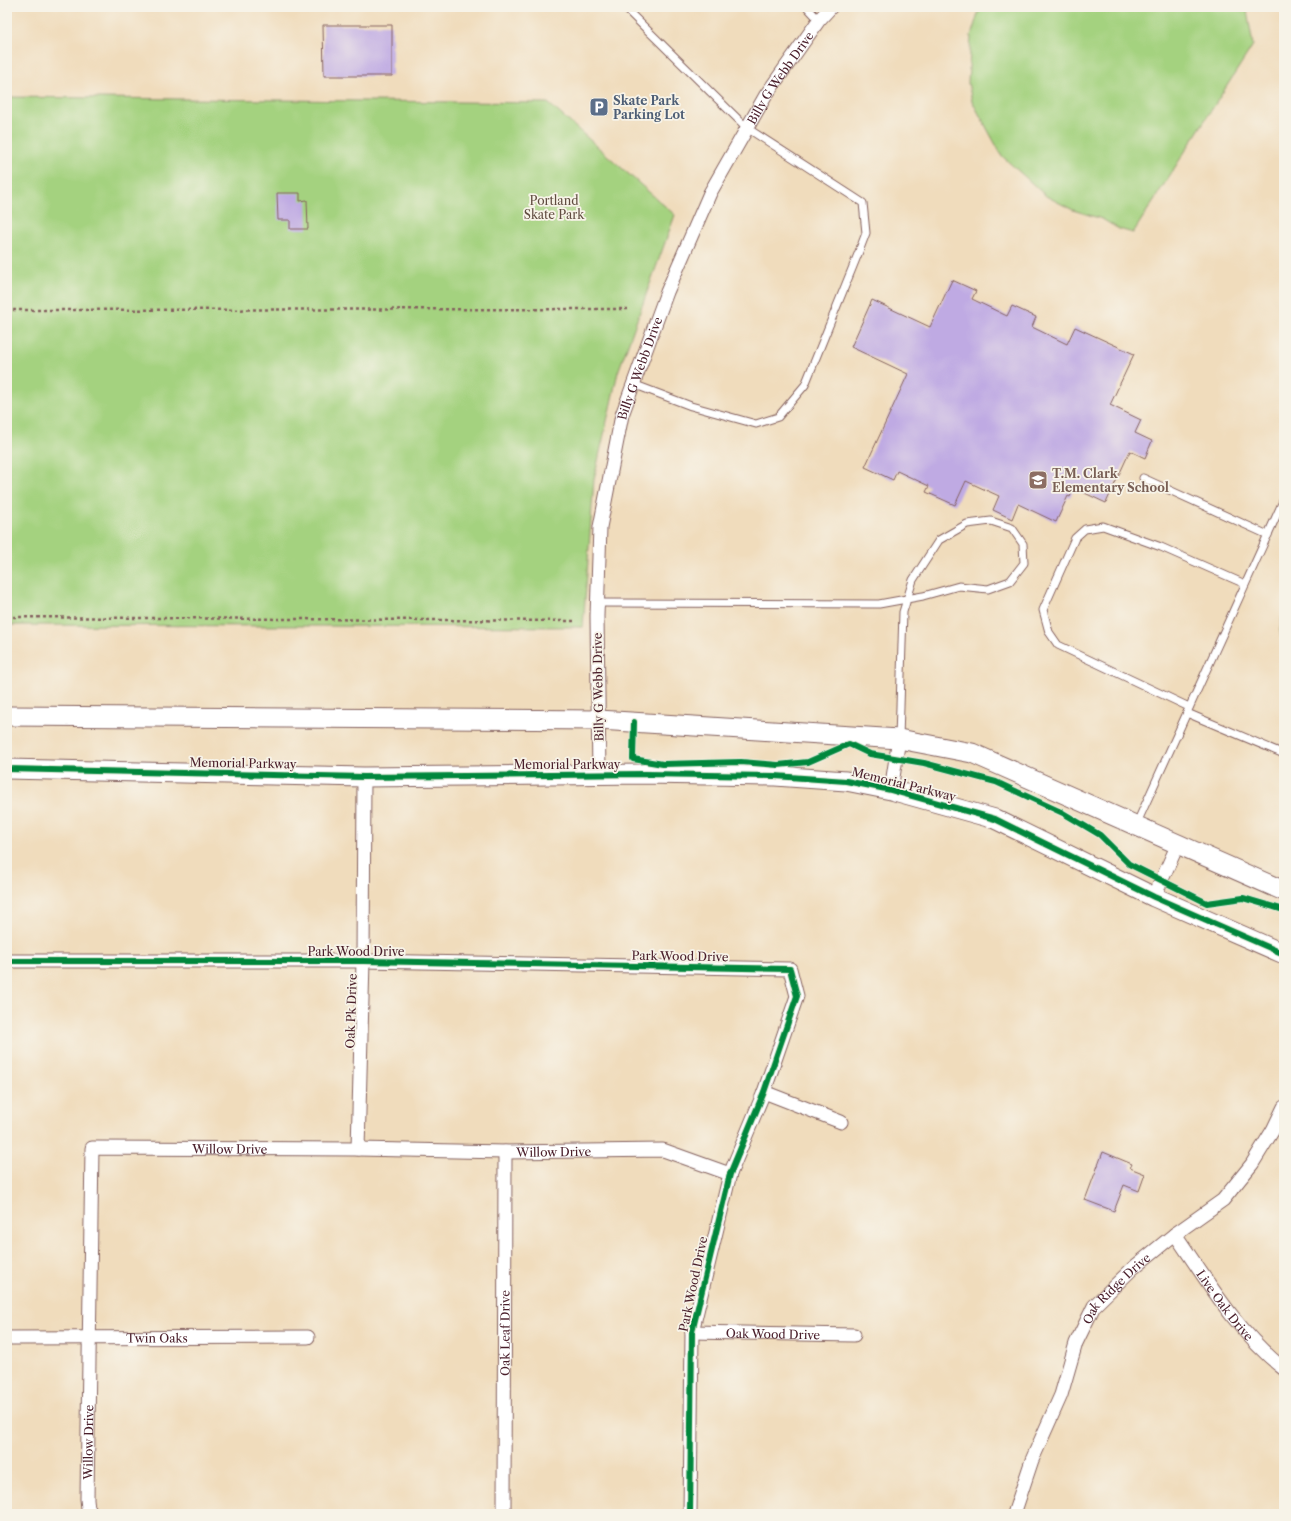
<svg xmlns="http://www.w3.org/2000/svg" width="1291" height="1521" viewBox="0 0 1291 1521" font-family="'Libre Caslon Text',serif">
  <rect width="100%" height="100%" fill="#f7f3e8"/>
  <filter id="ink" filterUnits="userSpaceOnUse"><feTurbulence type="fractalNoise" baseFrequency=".025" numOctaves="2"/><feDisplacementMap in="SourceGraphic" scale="8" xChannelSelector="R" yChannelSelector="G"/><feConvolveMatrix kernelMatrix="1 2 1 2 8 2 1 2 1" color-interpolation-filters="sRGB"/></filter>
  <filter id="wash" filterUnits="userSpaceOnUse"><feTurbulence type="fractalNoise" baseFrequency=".012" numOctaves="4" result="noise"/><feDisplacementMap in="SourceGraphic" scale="16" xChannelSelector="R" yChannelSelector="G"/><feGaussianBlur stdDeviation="0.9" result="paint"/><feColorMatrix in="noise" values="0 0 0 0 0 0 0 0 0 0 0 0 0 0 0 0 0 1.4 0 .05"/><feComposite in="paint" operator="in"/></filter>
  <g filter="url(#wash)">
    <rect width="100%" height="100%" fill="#f0dcbc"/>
    <!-- green -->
    <g fill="#a4d27f" stroke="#777855">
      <polygon points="980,7 1242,7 1247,10 1253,45 1133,233 1119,229 1102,219 1073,210 1046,196 1002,156 972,101 968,83 971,36"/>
      <polygon points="7,97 548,103 675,215 618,372 594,479 583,627 7,625"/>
      <polygon points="1284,607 1284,653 1280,630"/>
    </g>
    <g id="blocks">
      <!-- building -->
      <g fill="#bfaae3">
        <polygon points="323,25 392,25 392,76 324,76"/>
        <polygon points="277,193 300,193 300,201 307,200 308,229 290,229 290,220 278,220"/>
        <polygon points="952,280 976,291 972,299 1007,316 1012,306 1036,317 1032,327 1067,344 1075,327 1134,354 1110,405 1141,420 1135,433 1152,441 1145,458 1130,451 1106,503 1074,488 1070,497 1068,496 1056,522 1018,504 1012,519 993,510 999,496 966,481 955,505 926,492 929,486 897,471 893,480 865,467 908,374 851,347 872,300 930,327"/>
        <polygon points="1103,1152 1132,1164 1130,1168 1145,1174 1139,1191 1124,1185 1114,1211 1085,1200"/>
      </g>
    </g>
  </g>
  <g filter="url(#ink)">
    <use href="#blocks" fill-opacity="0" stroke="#84615e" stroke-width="1"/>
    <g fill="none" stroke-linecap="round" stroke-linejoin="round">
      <!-- lane casing -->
      <g stroke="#84615e" stroke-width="9">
        <g id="lane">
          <polyline points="624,7 747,128 863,203 866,233 858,254 805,385 778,417 756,424 691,406 633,384"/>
          <polyline points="807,7 819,20"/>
          <polyline points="1143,478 1268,535"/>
          <polyline points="598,603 879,604 923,596 959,586 988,589 1010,581 1024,563 1023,544 1012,528 991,521 967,524 939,540 913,580 903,612 899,738"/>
          <polyline points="1189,707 1058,645 1049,632 1043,610 1075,538 1085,529 1103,526 1161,547 1245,584"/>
          <polyline points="1187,713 1284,754"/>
          <polyline points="1136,825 1284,499"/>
        </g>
      </g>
      <!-- street casing -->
      <g stroke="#84615e" stroke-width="15">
        <g id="street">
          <path id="s1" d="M599,775L597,616L600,527L622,415L667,292L710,193L766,95L819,20L831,7"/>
          <polyline points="891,790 899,739"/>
          <polyline points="1154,897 1178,844"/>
          <polyline points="7,961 363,961 790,969 797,996 764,1092 730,1174 692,1332 690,1514"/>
          <polyline points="764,1092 841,1122"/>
          <polyline points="358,1149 363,961 364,777"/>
          <path id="s2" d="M1175,1234C1208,1282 1238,1333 1284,1369"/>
          <path id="s3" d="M692,1332L854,1335"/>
          <path id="s4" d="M7,1338L308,1337"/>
          <path id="s5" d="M92,1514L88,1508L87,1499L92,1148L358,1149L505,1152L663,1150L730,1174"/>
          <path id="s6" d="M504,1514L505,1152"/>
          <path id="s7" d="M1014,1514L1032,1460L1061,1395L1076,1343L1094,1306L1133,1268L1175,1234L1223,1200L1252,1164L1273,1130L1284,1107"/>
        </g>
      </g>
      <!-- secondary casing -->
      <g stroke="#84615e" stroke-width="21">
        <g id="secondary">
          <polyline points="7,716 599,720 899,739 972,753 1284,891"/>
          <polyline points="7,769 364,777 645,774 775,776 846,781 891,790 995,819 1154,897 1284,954"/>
        </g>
      </g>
      <!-- path -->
      <g stroke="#84615e" stroke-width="2.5" stroke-dasharray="3 3" stroke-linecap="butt">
        <polyline points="7,310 631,309"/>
        <polyline points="7,617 576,621"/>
      </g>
      <!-- lane -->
      <use href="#lane" stroke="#fff" stroke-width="7"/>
      <!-- street -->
      <use href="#street" stroke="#fff" stroke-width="13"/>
      <!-- secondary -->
      <use href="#secondary" stroke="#fff" stroke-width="19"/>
      <!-- cycleway casing -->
      <g stroke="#f7f3e8" stroke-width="8">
        <g id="cycleway">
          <polyline points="634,722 633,759 663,764 741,762 778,765 808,762 849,744 870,754 924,763 996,782 1063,813 1100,835 1129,864 1207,903 1243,898 1284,910"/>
          <polyline points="7,769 364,777 645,774 775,776 846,781 891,790 995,819 1154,897 1284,954"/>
          <polyline points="7,961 363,961 790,969 797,996 764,1092 730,1174 692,1332 690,1514"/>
        </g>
      </g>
      <!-- cycleway -->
      <use href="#cycleway" stroke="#00873e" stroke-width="6"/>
    </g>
  </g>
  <!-- icons -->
  <defs>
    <g id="parking-square" transform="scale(1)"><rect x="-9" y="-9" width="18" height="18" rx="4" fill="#5c6f8a" stroke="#f7f3e8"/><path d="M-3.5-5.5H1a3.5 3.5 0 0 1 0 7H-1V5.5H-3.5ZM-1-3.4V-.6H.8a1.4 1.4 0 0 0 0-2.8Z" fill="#fff"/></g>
    <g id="school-square" transform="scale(1)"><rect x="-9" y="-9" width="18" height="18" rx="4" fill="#8d6e63" stroke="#f7f3e8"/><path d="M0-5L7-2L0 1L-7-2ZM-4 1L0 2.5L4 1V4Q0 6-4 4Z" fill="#fff"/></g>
  </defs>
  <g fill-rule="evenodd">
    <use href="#parking-square" x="599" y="107"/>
    <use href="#school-square" x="1038" y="480"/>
  </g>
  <g text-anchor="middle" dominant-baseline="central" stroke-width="3.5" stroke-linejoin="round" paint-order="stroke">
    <!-- street labels -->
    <g font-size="12" fill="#4a1f2b" stroke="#f7f3e8">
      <text stroke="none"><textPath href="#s1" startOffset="736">Billy G Webb Drive</textPath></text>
      <text stroke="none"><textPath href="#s1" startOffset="412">Billy G Webb Drive</textPath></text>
      <text transform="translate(598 687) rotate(-91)">Billy G Webb Drive</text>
      <text transform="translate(243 763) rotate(1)">Memorial Parkway</text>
      <text x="567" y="764">Memorial Parkway</text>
      <text transform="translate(904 784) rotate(14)">Memorial Parkway</text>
      <text x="356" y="951">Park Wood Drive</text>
      <text transform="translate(680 956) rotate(1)">Park Wood Drive</text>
      <text transform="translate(351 1011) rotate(-88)">Oak Pk Drive</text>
      <text stroke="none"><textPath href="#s5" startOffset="505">Willow Drive</textPath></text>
      <text stroke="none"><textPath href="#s5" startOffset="829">Willow Drive</textPath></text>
      <text transform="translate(693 1284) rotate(-78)">Park Wood Drive</text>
      <text stroke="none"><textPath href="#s7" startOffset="251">Oak Ridge Drive</textPath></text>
      <text stroke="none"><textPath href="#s2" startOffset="87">Live Oak Drive</textPath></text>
      <text stroke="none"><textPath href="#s6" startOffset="181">Oak Leaf Drive</textPath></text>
      <text stroke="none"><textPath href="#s3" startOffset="81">Oak Wood Drive</textPath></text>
      <text stroke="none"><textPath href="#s4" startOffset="150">Twin Oaks</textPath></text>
      <text stroke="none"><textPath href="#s5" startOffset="73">Willow Drive</textPath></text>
    </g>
    <!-- service labels -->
    <g font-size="12" font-weight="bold" fill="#4e5e75" stroke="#f7f3e8" text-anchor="start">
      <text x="613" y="100">Skate Park<tspan x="613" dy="14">Parking Lot</tspan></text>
    </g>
    <!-- park labels -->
    <g font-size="12" fill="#604c40" stroke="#f7f3e8">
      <text x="554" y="200">Portland<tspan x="554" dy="14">Skate Park</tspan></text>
    </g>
    <!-- education labels -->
    <g font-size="12" font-weight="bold" fill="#785e54" stroke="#f7f3e8" text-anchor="start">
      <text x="1052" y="473">T.M. Clark<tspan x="1052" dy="14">Elementary School</tspan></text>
    </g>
  </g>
  <!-- margin -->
  <rect width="1291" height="1521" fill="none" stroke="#f7f3e8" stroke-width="24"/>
</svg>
